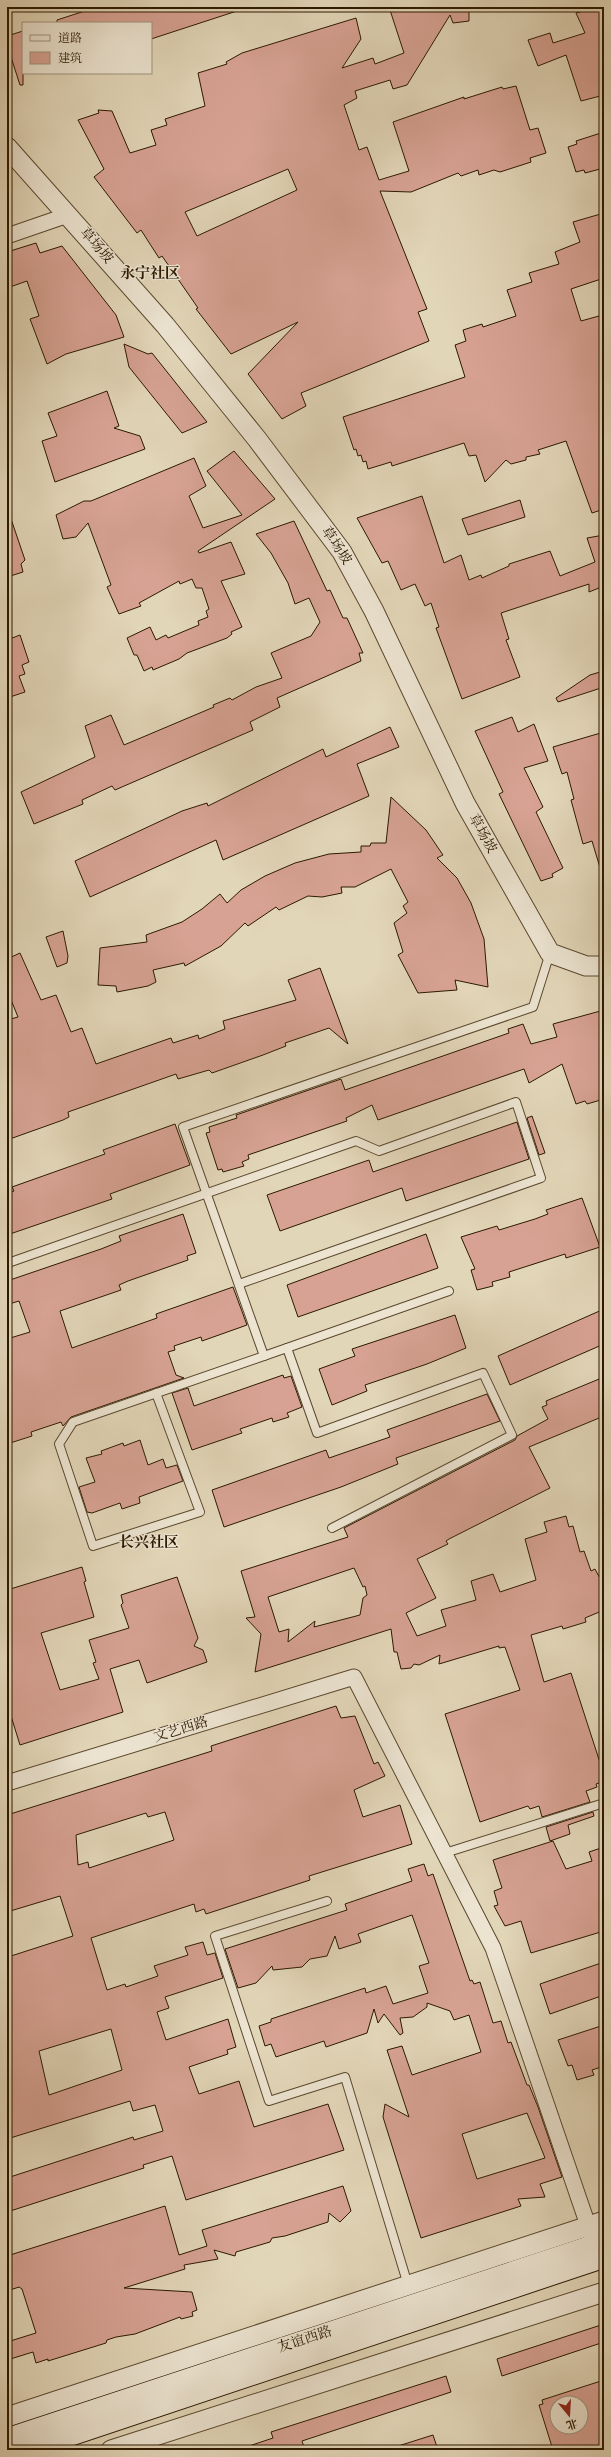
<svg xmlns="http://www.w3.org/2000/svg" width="611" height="2457" viewBox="0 0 611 2457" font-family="Vollkorn,'Noto Serif SC',serif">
  <rect width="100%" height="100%" fill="#e2d6b8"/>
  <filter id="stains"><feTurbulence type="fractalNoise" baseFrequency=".005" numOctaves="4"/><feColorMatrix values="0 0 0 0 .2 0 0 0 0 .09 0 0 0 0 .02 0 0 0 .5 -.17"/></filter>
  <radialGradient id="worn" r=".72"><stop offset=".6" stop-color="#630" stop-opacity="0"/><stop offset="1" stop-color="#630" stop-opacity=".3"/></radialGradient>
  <!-- building -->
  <g fill="#d7a293" stroke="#2c1900" fill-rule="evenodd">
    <polygon points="97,7 240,7 240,10 151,39 151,23 57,23 57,20"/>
    <path d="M389,7H469V21L453,23L450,15L407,85L393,89L390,80L355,91L357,98L344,105L359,150L367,147L379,180L409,171L393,122L464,97V99L502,87L503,89L516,86L530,130L538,128L546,153L530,158L531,162L500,172L494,170L479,175L478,170L461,176L458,173L411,192L380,191L427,309L418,312L429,341L301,393L306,406L282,419L248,374L298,322L231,354L196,309L198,308L162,256L159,258L141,230L137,233L94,177L104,169L78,120L99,113L98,110L112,111L130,153L156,145L151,130L167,125L165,119L205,106L198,73L227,64L226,62L242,53L356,18L361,39L342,68L373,58L375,64L404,53ZM288,169L297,190L197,236L185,212Z"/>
    <polygon points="596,7 604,7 604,95 581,101 566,55 538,66 528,40 550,33 553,43 585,33 576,13"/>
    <polygon points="23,31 23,85 20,85 10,54 7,55 7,36"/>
    <polygon points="604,132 604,168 585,173 584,170 576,172 568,147 577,144 576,141"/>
    <polygon points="604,213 604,278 571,289 581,321 599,316 604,332 604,509 592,513 566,441 538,450 540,454 526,457 526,460 511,464 506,460 485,482 476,455 469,456 464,443 392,466 391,462 368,469 366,461 363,462 361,455 358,456 356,449 354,450 343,417 465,377 455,345 466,341 463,330 482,324 483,327 516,316 507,290 532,282 529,273 559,264 555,252 580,242 573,222"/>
    <polygon points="36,243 40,253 62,246 116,315 124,337 66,354 47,364 30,319 39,316 27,281 7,288 7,252"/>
    <polygon points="124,344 148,354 152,353 207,422 182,433 129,367"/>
    <polygon points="107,391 119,426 114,428 140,436 145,449 55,482 42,441 57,436 48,413"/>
    <polygon points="234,451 275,499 198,551 199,553 231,542 245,574 221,581 242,627 231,632 232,634 227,638 187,653 179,659 153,670 152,667 144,671 137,655 134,655 127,638 150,627 156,640 166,635 168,638 199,625 198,621 208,617 206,611 209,609 202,588 196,588 192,579 180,584 179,581 139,603 141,606 119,614 107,587 111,585 88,523 76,537 63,539 56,515 84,501 91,501 194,458 206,486 189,496 203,528 242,515 207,471"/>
    <polygon points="422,496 444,563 461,555 469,580 481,575 482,578 509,566 509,564 550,551 560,576 595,562 587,538 604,535 604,586 589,592 589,584 501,613 509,639 506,640 520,677 462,699 436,628 439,627 431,603 425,606 415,584 401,590 388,561 382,563 357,518"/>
    <polygon points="520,500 525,517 468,535 462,519"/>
    <polygon points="7,516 10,516 25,560 21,564 23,572 7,577"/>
    <polygon points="294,521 327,591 330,590 343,618 347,618 363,653 359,653 361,661 277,698 280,707 250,722 253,730 115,790 112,786 82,800 83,804 34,824 21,792 95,757 85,726 111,715 124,745 214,707 213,705 230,698 232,700 256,687 282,678 271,653 311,636 320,622 309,598 295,604 288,583 271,553 256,534"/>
    <polygon points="20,635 29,662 22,665 25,674 19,676 25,692 7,698 7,640"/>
    <polygon points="600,672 601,674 604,673 604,687 558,702 556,698 590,675"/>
    <polygon points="512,717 518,732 534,724 548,761 524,768 543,807 536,812 563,868 552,874 553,877 541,881 499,794 503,792 475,731"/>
    <polygon points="390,727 399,747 357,764 369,796 223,860 216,840 90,897 75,861 182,811 207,803 208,806 323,749 326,757"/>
    <polygon points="604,732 604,870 601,871 592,841 583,844 571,800 574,799 567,772 562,774 553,747"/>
    <polygon points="391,797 426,830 443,855 437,858 457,878 471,903 484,939 488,987 455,980 457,990 418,993 398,955 403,952 394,923 407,913 403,906 408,902 391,869 355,887 341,887 342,893 322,897 308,896 279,910 276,907 248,926 245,923 221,946 185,966 184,963 153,970 156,982 148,986 117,992 116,986 98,985 100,948 147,942 146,935 182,922 202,909 220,894 227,903 241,890 265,876 295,863 329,854 361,852 361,846 370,846 371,843 386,843"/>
    <polygon points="63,931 68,956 67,963 57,967 46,937"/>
    <polygon points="20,953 41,1000 56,995 71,1032 82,1028 96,1064 171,1038 173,1043 198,1035 199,1039 225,1029 223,1021 296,1000 288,980 320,968 348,1044 329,1028 285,1043 286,1046 263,1055 212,1073 209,1070 178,1079 176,1074 68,1112 69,1117 63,1120 7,1140 7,1020 18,1017 7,990 7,959"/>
    <polygon points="604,1010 604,1099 587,1104 585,1101 576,1104 562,1064 529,1083 524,1069 378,1120 372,1105 346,1118 347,1121 248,1155 249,1159 242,1162 244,1166 223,1172 222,1169 218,1170 206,1133 210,1132 209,1127 237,1118 236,1115 341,1079 345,1090 509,1033 508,1029 523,1024 531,1044 557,1037 553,1024"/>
    <polygon points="532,1116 545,1153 539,1155 527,1118"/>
    <polygon points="517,1122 529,1159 406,1201 402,1188 280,1231 267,1195 369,1160 373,1172"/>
    <polygon points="175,1124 190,1165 110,1194 112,1199 7,1235 7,1194 14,1191 12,1187 105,1154 103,1150"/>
    <polygon points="582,1198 600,1247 566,1258 565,1254 509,1272 510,1277 492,1282 493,1286 477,1290 471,1270 475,1269 461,1237 497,1226 499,1230 535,1219 548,1214 546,1210"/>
    <polygon points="183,1214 196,1253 187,1256 188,1260 128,1281 119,1285 121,1290 60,1311 72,1348 157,1318 156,1314 233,1287 247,1325 202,1341 201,1337 174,1346 175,1350 168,1352 176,1375 184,1378 71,1417 63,1426 61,1422 31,1432 32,1436 7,1444 7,1339 30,1332 19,1301 9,1304 7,1281 101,1249 121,1241 119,1236"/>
    <polygon points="426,1234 438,1268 298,1317 287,1285"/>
    <polygon points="604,1309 604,1344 510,1385 498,1356"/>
    <polygon points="455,1315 466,1348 427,1364 365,1385 367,1391 332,1405 319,1369 355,1356 352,1349"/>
    <polygon points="283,1375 284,1378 291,1376 302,1407 287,1413 289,1417 273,1422 272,1418 240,1429 242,1433 192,1450 172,1393 188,1388 194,1406"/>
    <path d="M604,1377V1416L529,1447L550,1488L449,1539L446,1541L448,1544L417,1559L436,1598L406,1613L417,1636L446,1626L441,1610L476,1600L471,1581L493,1574L500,1592L536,1580L525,1539L547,1532L544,1522L566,1516L569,1527L573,1526L580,1552L584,1551L591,1571L595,1569L604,1586V1610L585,1618L586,1622L563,1629L562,1626L531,1635L544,1682L571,1673L604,1775V1781L596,1784L597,1787L586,1791L590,1802L542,1817L539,1806L530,1809L528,1806L480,1822L445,1714L520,1690L505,1647L499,1648V1646L439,1664L440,1655L419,1665L414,1664L411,1668L401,1669L397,1652H394L391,1629L255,1672L261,1634L246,1618L255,1617L241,1571L348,1537L344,1528L515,1440L517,1436L548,1419L542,1407L547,1405L546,1401ZM354,1568L363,1587L365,1586L367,1595L363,1598L360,1615L314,1627L315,1621L288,1642L289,1629L279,1632L268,1597Z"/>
    <polygon points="487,1394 500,1421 396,1458 398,1464 341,1487 224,1527 212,1490 326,1450 329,1458 390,1437 387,1430"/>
    <polygon points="140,1440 148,1465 163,1459 166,1468 177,1465 183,1481 139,1497 140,1503 122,1509 120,1503 92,1513 87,1512 79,1487 95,1482 86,1458 102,1454 101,1451 123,1443 124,1446"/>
    <polygon points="82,1567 86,1581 84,1582 94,1617 41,1633 60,1690 99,1679 93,1663 96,1662 89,1640 129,1628 121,1605 123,1603 121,1595 177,1577 198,1638 194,1646 203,1650 207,1662 147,1683 139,1660 110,1669 123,1712 20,1745 7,1703 7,1590"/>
    <path d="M336,1706L341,1718L355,1716L374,1764L378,1762L385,1776L354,1790L363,1817L400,1805L412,1844L309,1876L310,1880L206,1914L204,1909L196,1912L194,1904L91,1938L107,1990L125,1984L126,1987L158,1976L154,1966L188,1955L185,1947L203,1942L207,1955L215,1953L223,1978L165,1997L169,2008L157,2012L166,2040L228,2019L236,2047L227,2050L228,2054L189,2067L199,2094L239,2081L254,2127L328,2104L344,2150L186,2200L172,2156L143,2165L144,2168L7,2212V2178L127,2139L133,2137L134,2140L163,2131L155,2105L133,2111L130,2101L7,2139V1960L12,1959L11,1956L73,1936L60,1896L7,1912V1815L212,1751L211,1746ZM165,1812L174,1840L89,1868L88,1862L78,1865L76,1835L146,1813L148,1817ZM111,2029L122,2070L49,2095L39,2051Z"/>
    <polygon points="593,1812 594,1816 568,1825 570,1834 550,1841 546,1827"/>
    <polygon points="553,1841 566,1869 592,1861 589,1852 604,1847 604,1931 531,1953 521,1921 505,1926 494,1906 498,1905 494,1891 502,1888 493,1860"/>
    <path d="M424,1864L428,1876L433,1874L470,1981L472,1980L474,1984L480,1982L493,2023L501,2021L508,2043L511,2042L527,2085H529L538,2107L562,2177L540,2184L545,2197L518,2199L521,2206L421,2238L383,2117L385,2104L409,2117L387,2050L402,2046L412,2075L481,2052L469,2015L454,2020L450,2011L427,2003V2007L413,2017L400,2018L403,2033L400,2035L384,2014L378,2023L374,2009L367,2033L326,2047L324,2041L276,2057L271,2044L265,2046L259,2026L271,2022V2019L365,1988L366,1993L386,1986L393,2004L428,1993L419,1966L429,1963L412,1915L358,1934L361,1942L339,1949L335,1936L327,1956L310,1959L302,1967L273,1970L272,1966L256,1983L238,1988L225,1949L347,1910L345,1904L412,1881L408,1869ZM527,2113L545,2158L477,2179L462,2134Z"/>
    <polygon points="604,1962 604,1995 550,2014 540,1984"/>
    <polygon points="604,2025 604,2066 592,2070 594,2075 577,2080 572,2065 568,2066 558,2040"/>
    <polygon points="343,2186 351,2211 340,2222 329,2213 328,2222 285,2236 272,2238 270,2242 236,2252 235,2256 214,2250 218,2259 184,2265 185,2269 124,2288 192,2292 197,2310 192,2312 193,2316 181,2319 180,2317 135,2334 116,2337 107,2340 106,2343 48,2361 48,2359 36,2363 33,2352 7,2360 7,2342 36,2333 22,2289 19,2287 7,2291 7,2256 165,2206 179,2255 207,2246 202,2230"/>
    <polygon points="604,2324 604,2342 502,2376 497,2359"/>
    <polygon points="446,2376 451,2392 302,2441 305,2450 246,2450 246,2447 273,2438 271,2432"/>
    <path d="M604,2380V2450H553L539,2405L543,2404L542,2400ZM557,2403H581V2427H557Z"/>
    <polygon points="433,2435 438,2450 395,2450 395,2447"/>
  </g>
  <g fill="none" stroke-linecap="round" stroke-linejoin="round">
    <!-- service casing -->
    <g stroke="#5a482e" stroke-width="10">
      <g id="service">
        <polyline points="8,1263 356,1141 379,1151 516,1102 541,1178 239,1284"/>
        <polyline points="449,1291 264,1356 183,1127 533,1007 550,953"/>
        <polyline points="287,1348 317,1433 483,1373 512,1435 332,1528"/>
        <polyline points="156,1393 200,1512 93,1546 59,1444 73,1422 264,1356"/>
        <polyline points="445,1853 604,1803"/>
        <polyline points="327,1901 215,1936 269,2101 345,2077 408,2285"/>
      </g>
    </g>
    <!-- minor casing -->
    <g stroke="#5a482e" stroke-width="17">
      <g id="minor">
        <polyline points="7,236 68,215"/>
        <polyline points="7,1783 354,1677 493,1948 592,2237"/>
      </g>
    </g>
    <!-- tertiary casing -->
    <g stroke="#5a482e" stroke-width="21">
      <g id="tertiary">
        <polyline points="7,147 165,325 257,439 342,552 374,611 465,803 550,953 586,966 604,966"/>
        <polyline points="7,2417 604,2221"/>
        <polyline points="111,2450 604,2292"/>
      </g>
    </g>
    <!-- secondary casing -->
    <g stroke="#2c1900" stroke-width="23">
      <g id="secondary">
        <polyline points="7,2439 604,2242"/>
        <polyline points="26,2450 604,2257"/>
      </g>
    </g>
    <!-- service -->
    <use href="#service" stroke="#ece4d1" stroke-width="8"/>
    <!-- minor -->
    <use href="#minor" stroke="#ece4d1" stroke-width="15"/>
    <!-- tertiary -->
    <use href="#tertiary" stroke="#ece4d1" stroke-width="19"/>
    <!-- secondary -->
    <use href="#secondary" stroke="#ece4d1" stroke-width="21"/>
  </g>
  <g text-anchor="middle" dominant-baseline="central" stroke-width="3" stroke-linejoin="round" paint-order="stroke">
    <!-- street labels -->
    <g font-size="14" fill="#2c1900" stroke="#ece4d1">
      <text transform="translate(96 246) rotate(49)">草场坡</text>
      <text transform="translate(336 546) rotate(56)">草场坡</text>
      <text transform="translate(482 834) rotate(60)">草场坡</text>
      <text transform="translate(181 1730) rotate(-17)">文艺西路</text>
      <text transform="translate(305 2340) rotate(-18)">友谊西路</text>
    </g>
    <!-- neighbourhood labels -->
    <g font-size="15" font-weight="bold" fill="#2c1900" stroke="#ece4d1">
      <text x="150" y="274">永宁社区</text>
      <text x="149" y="1543">长兴社区</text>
    </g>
  </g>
  <!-- margin -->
  <rect width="611" height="2457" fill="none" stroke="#e2d6b8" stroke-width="24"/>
  <rect x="8" y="8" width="595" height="2441" fill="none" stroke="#2c1900" stroke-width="2"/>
  <rect x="12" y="12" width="587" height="2433" fill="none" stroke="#2c1900"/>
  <!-- legend -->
  <rect x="22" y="22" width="130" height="52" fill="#ece4d1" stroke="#9f937d"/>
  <rect x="30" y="35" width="20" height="6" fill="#ece4d1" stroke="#9f937d"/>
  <text x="58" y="42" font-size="12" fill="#2c1900">道路</text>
  <rect x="30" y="52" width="20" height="12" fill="#d7a293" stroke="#9f937d"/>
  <text x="58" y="62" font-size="12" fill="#2c1900">建筑</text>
  <!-- north arrow -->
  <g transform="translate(569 2415) rotate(162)"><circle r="19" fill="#ece4d1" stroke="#9f937d"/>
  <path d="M0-3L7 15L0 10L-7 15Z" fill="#8f2418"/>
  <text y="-6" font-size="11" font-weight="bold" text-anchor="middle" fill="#2c1900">北</text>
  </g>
  <rect width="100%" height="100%" filter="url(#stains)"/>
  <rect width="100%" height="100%" fill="url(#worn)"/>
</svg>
